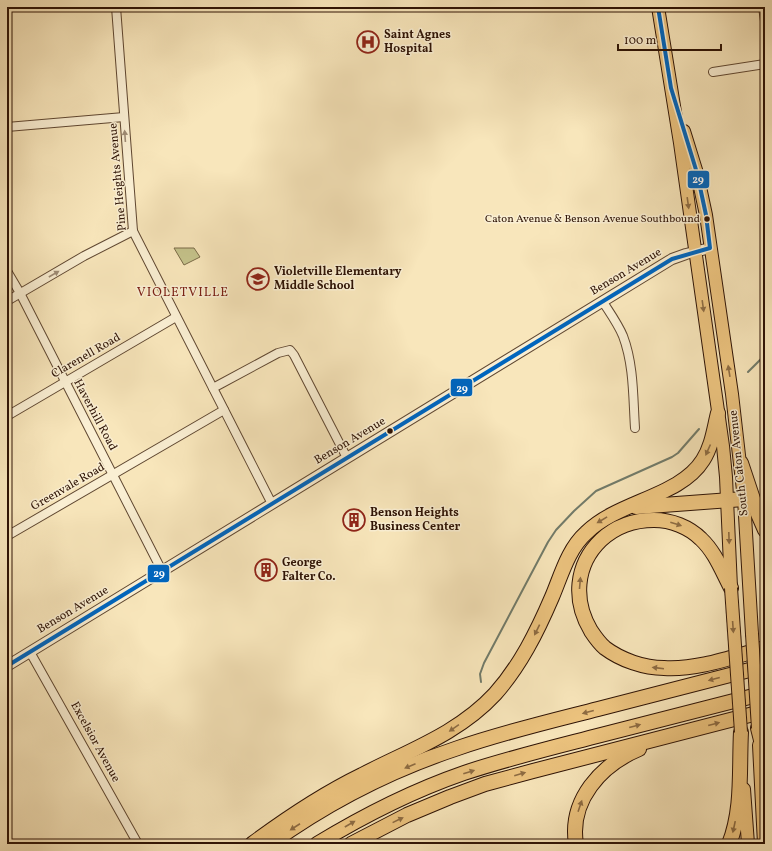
<svg xmlns="http://www.w3.org/2000/svg" width="772" height="851" viewBox="0 0 772 851" font-family="Vollkorn,serif">
  <rect width="100%" height="100%" fill="#f8e6bb"/>
  <filter id="stains"><feTurbulence type="fractalNoise" baseFrequency=".005" numOctaves="4"/><feColorMatrix values="0 0 0 0 .2 0 0 0 0 .09 0 0 0 0 .02 0 0 0 .5 -.17"/></filter>
  <radialGradient id="worn" r=".72"><stop offset=".6" stop-color="#630" stop-opacity="0"/><stop offset="1" stop-color="#630" stop-opacity=".3"/></radialGradient>
  <!-- park -->
  <polygon fill="#c5c38b" stroke="#7a6b48" points="174,248 194,248 200,257 184,265"/>
  <g fill="none" stroke-linecap="round" stroke-linejoin="round">
    <!-- stream -->
    <g stroke="#717b6a" stroke-width="2">
      <polyline points="748,372 765,355"/>
      <polyline points="481,682 480,674 484,663 548,542 556,530 574,511 596,491 672,457 678,453 699,429"/>
    </g>
    <!-- minor casing -->
    <g stroke="#604832" stroke-width="10">
      <g id="minor">
        <polyline points="116,7 133,231 272,504"/>
        <polyline points="763,7 765,21"/>
        <polyline points="713,72 765,64"/>
        <polyline points="7,127 124,117"/>
        <polyline points="7,271 20,293 162,571"/>
        <polyline points="7,301 84,256 133,231"/>
        <path d="M603,302C610,313 618,324 623,336C634,365 633,398 635,428"/>
        <polyline points="213,388 278,353 290,350 294,355 347,458"/>
        <polyline points="7,416 176,317"/>
        <polyline points="7,536 224,410"/>
        <polyline points="30,652 138,844"/>
      </g>
    </g>
    <!-- tertiary casing -->
    <g stroke="#604832" stroke-width="12">
      <polyline id="tertiary" points="7,666 672,259 686,254 710,248"/>
    </g>
    <!-- primary casing -->
    <g stroke="#2e1305" stroke-width="14">
      <g id="primary">
        <polyline points="658,7 680,143 723,446 726,477 731,587"/>
        <polyline points="684,131 697,173 706,215 732,394 744,499 752,634"/>
        <polyline points="759,745 764,844"/>
        <polyline points="744,789 748,844"/>
      </g>
    </g>
    <!-- motorway casing -->
    <g stroke="#2e1305" stroke-width="16">
      <g id="motorway">
        <polyline points="741,463 758,514 765,530"/>
        <polyline points="636,507 744,499"/>
        <path d="M731,588C722,571 715,552 701,539C689,527 671,520 654,520C634,520 616,526 601,540C575,565 573,601 591,631C595,637 599,643 605,648C621,660 644,668 664,668C698,670 732,657 765,648"/>
        <polyline points="758,728 765,756"/>
        <path d="M252,844C287,818 323,794 362,775C408,751 458,734 495,694C520,666 537,632 552,597C561,576 568,549 586,533C618,501 680,497 703,460C712,446 714,429 718,413"/>
        <path d="M270,844C327,803 391,770 458,748C504,732 551,721 598,709C654,695 709,680 765,666"/>
        <path d="M317,844C363,816 412,791 464,773C509,758 555,747 601,735C656,721 710,707 765,693"/>
        <polyline points="351,844 407,815 450,797 485,784 533,771 765,711"/>
        <path d="M576,844C569,800 601,765 639,749"/>
        <path d="M729,844C743,810 739,769 741,732"/>
      </g>
    </g>
    <!-- minor -->
    <use href="#minor" stroke="#faefd3" stroke-width="8"/>
    <!-- tertiary -->
    <use href="#tertiary" stroke="#faefd3" stroke-width="10"/>
    <!-- primary -->
    <use href="#primary" stroke="#ecc37e" stroke-width="12"/>
    <!-- motorway -->
    <use href="#motorway" stroke="#ecc37e" stroke-width="14"/>
    <!-- primary-bridge casing -->
    <g stroke="#2e1305" stroke-width="14" stroke-linecap="butt">
      <g id="primary-bridge">
        <polyline points="731,588 741,732"/>
        <polyline points="752,634 758,728"/>
      </g>
    </g>
    <!-- primary-bridge -->
    <use href="#primary-bridge" stroke="#ecc37e" stroke-width="12"/>
    <!-- bus-1 casing -->
    <g stroke="#faefd3" stroke-width="7">
      <polyline id="bus-1" points="7,666 672,259 710,248 706,215 697,173 671,88 658,7"/>
    </g>
    <!-- bus-1 -->
    <use href="#bus-1" stroke="#0065bd" stroke-width="4"/>
  </g>
  <!-- one-way arrows -->
  <defs><path id="oneway-solid" d="M-6-.8H1V-3.2L6.5 0L1 3.2V.8H-6Z"/></defs>
  <g fill="#9e8c76">
    <use href="#oneway-solid" transform="translate(125 136) rotate(-94)"/>
    <use href="#oneway-solid" transform="translate(54 274) rotate(-30)"/>
  </g>
  <g fill="#8d6b42">
    <use href="#oneway-solid" transform="translate(688 203) rotate(82)"/>
    <use href="#oneway-solid" transform="translate(703 306) rotate(82)"/>
    <use href="#oneway-solid" transform="translate(729 371) rotate(-99)"/>
    <use href="#oneway-solid" transform="translate(708 450) rotate(114)"/>
    <use href="#oneway-solid" transform="translate(602 520) rotate(149)"/>
    <use href="#oneway-solid" transform="translate(676 524) rotate(18)"/>
    <use href="#oneway-solid" transform="translate(729 538) rotate(88)"/>
    <use href="#oneway-solid" transform="translate(580 583) rotate(-85)"/>
    <use href="#oneway-solid" transform="translate(733 627) rotate(86)"/>
    <use href="#oneway-solid" transform="translate(537 630) rotate(116)"/>
    <use href="#oneway-solid" transform="translate(658 668) rotate(-173)"/>
    <use href="#oneway-solid" transform="translate(714 679) rotate(165)"/>
    <use href="#oneway-solid" transform="translate(588 712) rotate(165)"/>
    <use href="#oneway-solid" transform="translate(714 724) rotate(-15)"/>
    <use href="#oneway-solid" transform="translate(635 726) rotate(-15)"/>
    <use href="#oneway-solid" transform="translate(454 728) rotate(145)"/>
    <use href="#oneway-solid" transform="translate(410 766) rotate(157)"/>
    <use href="#oneway-solid" transform="translate(469 772) rotate(-18)"/>
    <use href="#oneway-solid" transform="translate(520 774) rotate(-16)"/>
    <use href="#oneway-solid" transform="translate(580 806) rotate(-71)"/>
    <use href="#oneway-solid" transform="translate(398 820) rotate(-26)"/>
    <use href="#oneway-solid" transform="translate(350 824) rotate(-30)"/>
    <use href="#oneway-solid" transform="translate(295 827) rotate(147)"/>
    <use href="#oneway-solid" transform="translate(734 827) rotate(102)"/>
  </g>
  <!-- icons -->
  <defs>
    <g id="hospital-ring" transform="scale(1.15)"><circle r="9.5" fill="#faefd3" stroke="#8f2418" stroke-width="1.5"/><path d="M-5-5h3v3.5h4V-5h3V5h-3V1.5h-4V5h-3Z" fill="#8f2418"/></g>
    <g id="school-ring" transform="scale(1.15)"><circle r="9.5" fill="#faefd3" stroke="#8f2418" stroke-width="1.5"/><path d="M0-5L7-2L0 1L-7-2ZM-4 1L0 2.5L4 1V4Q0 6-4 4Z" fill="#8f2418"/></g>
    <g id="building-ring" transform="scale(1.15)"><circle r="9.5" fill="#faefd3" stroke="#8f2418" stroke-width="1.5"/><path d="M-4-6H4V6H1V3H-1V6H-4ZM-2.5-4.3h1.7v1.8h-1.7ZM.8-4.3h1.7v1.8H.8ZM-2.5-1h1.7V.8h-1.7ZM.8-1h1.7V.8H.8Z" fill="#8f2418"/></g>
  </defs>
  <g fill-rule="evenodd">
    <use href="#hospital-ring" x="368" y="42"/>
    <use href="#school-ring" x="258" y="279"/>
    <use href="#building-ring" x="354" y="520"/>
    <use href="#building-ring" x="266" y="570"/>
  </g>
  <!-- markers -->
  <g fill="#2e1305" stroke="#faefd3" stroke-width="1.5">
    <circle cx="707" cy="219" r="3.5"/>
    <circle cx="390" cy="431" r="3.5"/>
  </g>
  <g text-anchor="middle" dominant-baseline="central" stroke-width="3" stroke-linejoin="round" paint-order="stroke">
    <!-- bus labels -->
    <g font-size="11" fill="#2e1305" stroke="#faefd3" text-anchor="end">
      <text x="700" y="219">Caton Avenue &amp; Benson Avenue Southbound</text>
    </g>
    <!-- poi labels -->
    <g font-size="12" font-weight="bold" fill="#2e1305" stroke="#faefd3" text-anchor="start">
      <text x="384" y="35">Saint Agnes<tspan x="384" dy="14">Hospital</tspan></text>
      <text x="274" y="272">Violetville Elementary<tspan x="274" dy="14">Middle School</tspan></text>
      <text x="370" y="513">Benson Heights<tspan x="370" dy="14">Business Center</tspan></text>
      <text x="282" y="563">George<tspan x="282" dy="14">Falter Co.</tspan></text>
    </g>
    <!-- street labels -->
    <g font-size="12" fill="#2e1305" stroke="#faefd3">
      <text transform="translate(118 177) rotate(-95)">Pine Heights Avenue</text>
      <text transform="translate(626 272) rotate(-31)">Benson Avenue</text>
      <text transform="translate(86 356) rotate(-30)">Clarenell Road</text>
      <text transform="translate(95 415) rotate(62)">Haverhill Road</text>
      <text transform="translate(350 441) rotate(-31)">Benson Avenue</text>
      <text transform="translate(739 463) rotate(-96)">South Caton Avenue</text>
      <text transform="translate(68 487) rotate(-30)">Greenvale Road</text>
      <text transform="translate(73 610) rotate(-31)">Benson Avenue</text>
      <text transform="translate(95 742) rotate(61)">Excelsior Avenue</text>
    </g>
    <!-- neighbourhood labels -->
    <g font-size="13" letter-spacing="1" fill="#7a1f14" stroke="#faefd3">
      <text x="183" y="293">VIOLETVILLE</text>
    </g>
  </g>
  <g stroke="#faefd3" stroke-width="1.5">
    <rect x="687" y="170" width="23" height="19" rx="4" fill="#0065bd"/>
    <rect x="450" y="378" width="23" height="19" rx="4" fill="#0065bd"/>
    <rect x="147" y="564" width="23" height="19" rx="4" fill="#0065bd"/>
  </g>
  <g font-size="11" text-anchor="middle" font-weight="bold" fill="#fff">
    <text x="698" y="183">29</text>
    <text x="462" y="392">29</text>
    <text x="159" y="577">29</text>
  </g>
  <!-- margin -->
  <rect width="772" height="851" fill="none" stroke="#f8e6bb" stroke-width="24"/>
  <rect x="8" y="8" width="756" height="835" fill="none" stroke="#2e1305" stroke-width="2"/>
  <rect x="12" y="12" width="748" height="827" fill="none" stroke="#2e1305"/>
  <!-- scale -->
  <path d="M618 44v6h103v-6" fill="none" stroke="#2e1305" stroke-width="2"/>
  <text x="624" y="44" font-size="12" fill="#2e1305" stroke="#faefd3" stroke-width="3" paint-order="stroke">100 m</text>
  <rect width="100%" height="100%" filter="url(#stains)"/>
  <rect width="100%" height="100%" fill="url(#worn)"/>
</svg>
